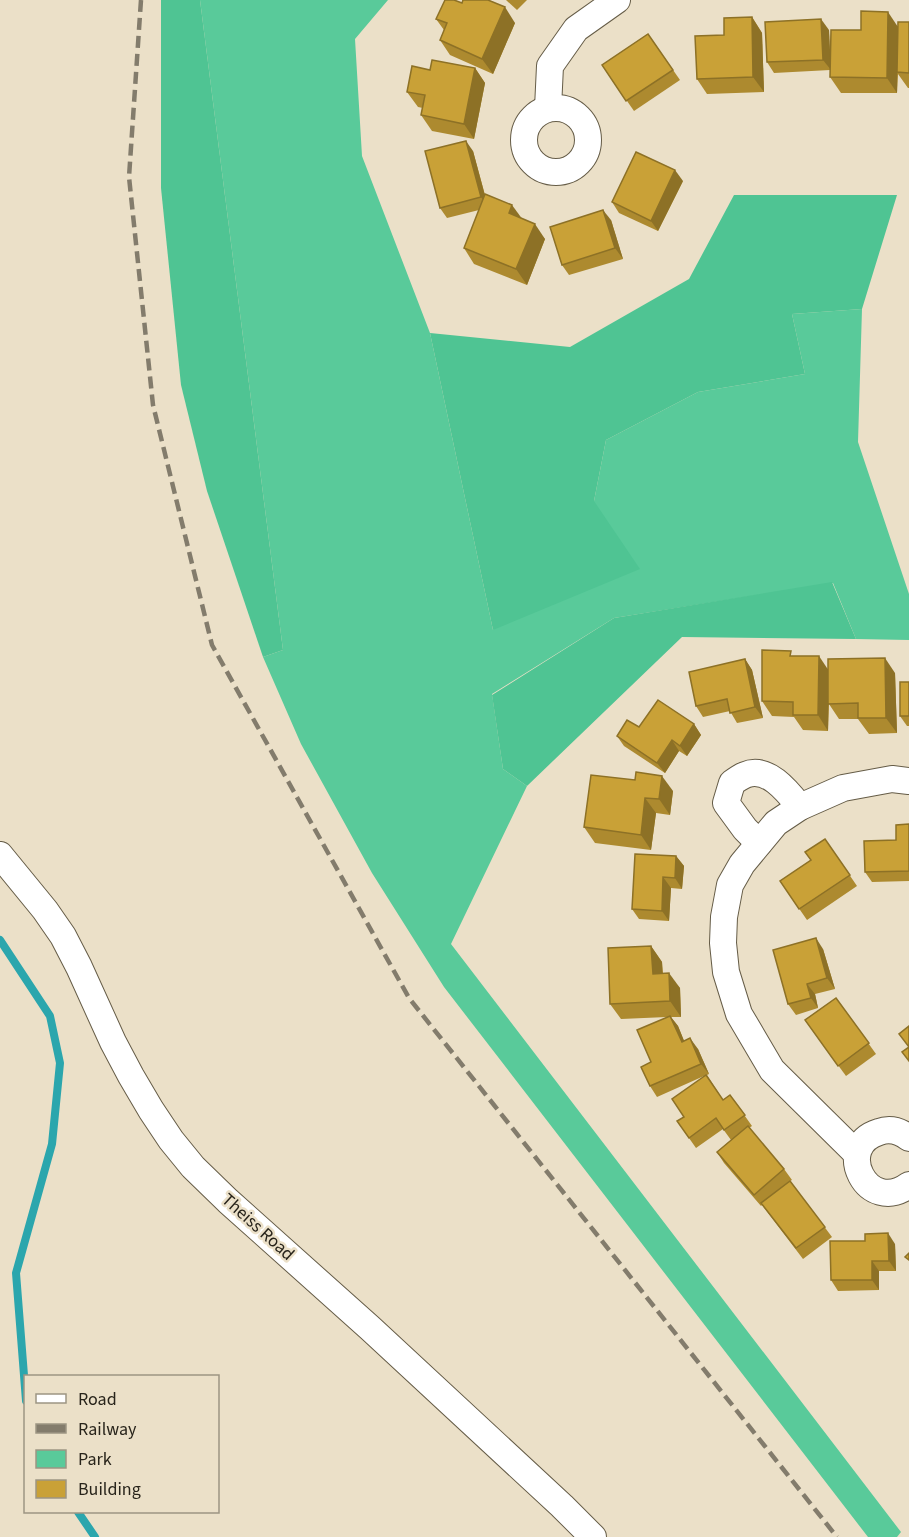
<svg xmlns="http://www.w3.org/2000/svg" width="909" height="1537" viewBox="0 0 909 1537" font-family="'Source Sans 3',sans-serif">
  <rect width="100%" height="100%" fill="#ebe0c8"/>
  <!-- green -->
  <polygon fill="#59ca9a" points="200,0 388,0 355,39 362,156 430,333 493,630 594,501 606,440 698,392 805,374 792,314 862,309 858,442 909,594 909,640 856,639 833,583 614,618 492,694 503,769 527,786 451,944 901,1532 897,1537 868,1537 444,987 372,873 301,744 263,657 283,650"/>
  <!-- forest -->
  <g fill="#4fc493">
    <polygon points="161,0 200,0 283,650 263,657 207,491 181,385 161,188"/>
    <polygon points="734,195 897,195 862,309 792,314 805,374 698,392 606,440 594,501 640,569 493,630 430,333 570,347 689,279"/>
    <polygon points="832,582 856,639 682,637 527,786 503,769 492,695 614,618"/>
  </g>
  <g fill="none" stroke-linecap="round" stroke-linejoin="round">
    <!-- stream -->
    <g stroke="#2ba6ad" stroke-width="8">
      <polyline points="0,940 50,1016 60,1063 52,1144 16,1273 26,1401"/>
      <polyline points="78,1512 95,1537"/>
    </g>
    <!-- minor casing -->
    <g stroke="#655c47" stroke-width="28">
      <g id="minor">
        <circle cx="556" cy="140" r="32"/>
        <polyline points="548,108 550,66 576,29 617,0"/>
        <path d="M759,843L745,829L726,803L732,783C736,780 740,777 745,775C767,765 788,792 800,807"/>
        <polyline points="0,855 45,910 63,936 79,967 113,1042 131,1076 151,1110 171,1140 193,1167 228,1201 370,1328 562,1506 593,1537"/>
        <path d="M909,1138C900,1131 890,1128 879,1132C833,1146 867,1216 909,1185"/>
        <polyline points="857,1154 772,1070 739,1014 726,972 723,943 724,917 730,885 742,864 776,823 800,807 843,788 892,779 909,781"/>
      </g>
    </g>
    <!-- minor -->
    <use href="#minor" stroke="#fff" stroke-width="26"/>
    <!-- rail -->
    <polyline stroke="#837c6c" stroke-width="4.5" stroke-dasharray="12 6" stroke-linecap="butt" points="141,0 129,177 153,405 212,645 409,998 837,1537"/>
  </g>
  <!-- wall -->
  <g fill="#ad8a2f">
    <polygon points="506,0 527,0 517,10"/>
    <polygon points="462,3 515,23 493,74 450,55 440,40 444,30 436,19"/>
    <polygon points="752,17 762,33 764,92 707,94 697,79"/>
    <polygon points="909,22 909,88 908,88 898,74 897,93 841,93 830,77 830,70 774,73 767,62 829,30 830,63 861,30 898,26"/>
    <polygon points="648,34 680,80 634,111 602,65"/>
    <polygon points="475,68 485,83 474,139 432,131 421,115 423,108 418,107 407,92 430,70"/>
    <polygon points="473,151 485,195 521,218 545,239 527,285 474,264 464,248 479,210 447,218 440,208"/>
    <polygon points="683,181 658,231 619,213 612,202"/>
    <polygon points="611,220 623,259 569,275 562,265"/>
    <polygon points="794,656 828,669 895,673 897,733 869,734 858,719 839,719 829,704 828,731 803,730 794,717 772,716 762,701"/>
    <polygon points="745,659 752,670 763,718 737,723 730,711 703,717 696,706"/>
    <polygon points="909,682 909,726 907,726 900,716"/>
    <polygon points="694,724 701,735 687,756 679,751 665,773 624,746 617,736 639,727"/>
    <polygon points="591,775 673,791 670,815 656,813 651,850 595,843 584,827"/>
    <polygon points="909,824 909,881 872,882 865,872 896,840"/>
    <polygon points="825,839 857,886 807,920 780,881 811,860"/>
    <polygon points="676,856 684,866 682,889 671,888 669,921 639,919 632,909"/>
    <polygon points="651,946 662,962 663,973 680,988 681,1017 671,1017 678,1026 684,1041 698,1049 709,1074 707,1075 723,1100 730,1095 752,1126 749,1128 784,1169 792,1180 790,1181 832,1237 803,1259 762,1205 761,1206 724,1163 717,1152 731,1140 723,1129 696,1148 677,1121 684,1117 704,1076 657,1097 650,1086 651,1062 667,1017 621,1019 610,1004"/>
    <polygon points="823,949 835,989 815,994 818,1008 796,1015 788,1004"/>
    <polygon points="836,998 876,1054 846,1076 805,1020"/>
    <polygon points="895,1244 896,1271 879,1271 879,1290 838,1291 831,1280"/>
  </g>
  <!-- shaded-wall -->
  <g fill="#8d7126">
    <polygon points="505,7 515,23 493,74 482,59"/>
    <polygon points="888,12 898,27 897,93 887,78"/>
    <polygon points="752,17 762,33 764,92 753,77"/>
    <polygon points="821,19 829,30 831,70 823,60"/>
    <polygon points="475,68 485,83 474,139 464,124"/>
    <polygon points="466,141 473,151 488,207 481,197"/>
    <polygon points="675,170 683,181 658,231 651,221"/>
    <polygon points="512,205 523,220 509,213"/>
    <polygon points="603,210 611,220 623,259 615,248"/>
    <polygon points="535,224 545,239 527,285 516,269"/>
    <polygon points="819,656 829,671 828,731 818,715"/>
    <polygon points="885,658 895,673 897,733 886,718"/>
    <polygon points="745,659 752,670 763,718 755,707"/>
    <polygon points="694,724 701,735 687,756 680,746"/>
    <polygon points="672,740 679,751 665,773 657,763"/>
    <polygon points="662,776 673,791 670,815 659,799"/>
    <polygon points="645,798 656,813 651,850 641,835"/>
    <polygon points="676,856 684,866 682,889 675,878"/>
    <polygon points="663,877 671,888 669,921 662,911"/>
    <polygon points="816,938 823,949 835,989 827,978"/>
    <polygon points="651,946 662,962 663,989 653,974"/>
    <polygon points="669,973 680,988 681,1017 670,1001"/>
    <polygon points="807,984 815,994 818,1008 811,998"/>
    <polygon points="670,1016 678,1026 689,1053 682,1042"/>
    <polygon points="690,1038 698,1049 709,1074 701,1064"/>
    <polygon points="888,1233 895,1244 896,1271 889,1261"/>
    <polygon points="872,1261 879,1271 879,1290 872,1280"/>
  </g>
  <!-- building -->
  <g fill="#c9a137" stroke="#8d7126" stroke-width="1.5">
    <polygon points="445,0 454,0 462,3 463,0 488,0 505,7 482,59 440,40 447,23 436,19"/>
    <polygon points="861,11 888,12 887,78 830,77 831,30 861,30"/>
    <polygon points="752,17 753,77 697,79 695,36 724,35 724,18"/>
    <polygon points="821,19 823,60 767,62 765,22"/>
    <polygon points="898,22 909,22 909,73 897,72"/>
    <polygon points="648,34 673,70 626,101 602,65"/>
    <polygon points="432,60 475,68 464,124 421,115 425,95 407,92 412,66 430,70"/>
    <polygon points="466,141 481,197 440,208 425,151"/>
    <polygon points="636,152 675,170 651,221 612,202"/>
    <polygon points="485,194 512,205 509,213 535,224 516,269 464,248"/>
    <polygon points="603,210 615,248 562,265 550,227"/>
    <polygon points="762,650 791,651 790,656 819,656 818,715 793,715 793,702 762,701"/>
    <polygon points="885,658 886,718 858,718 858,703 828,704 828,659"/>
    <polygon points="745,659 755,707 730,713 727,699 696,706 689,672"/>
    <rect x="900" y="682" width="9" height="34"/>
    <polygon points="658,700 694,724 680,746 672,740 657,763 617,736 627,720 639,727"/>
    <polygon points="636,772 662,776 659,799 645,798 641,835 584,827 591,775 635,780"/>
    <polygon points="909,824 909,871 865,872 864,841 896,840 896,825"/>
    <polygon points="825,839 850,875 799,909 780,881 811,860 805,852"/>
    <polygon points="635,854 676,856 675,878 663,877 662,911 632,909"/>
    <polygon points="816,938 827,978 807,984 811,998 788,1004 773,950"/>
    <polygon points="651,946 653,974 669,973 670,1001 610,1004 608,948"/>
    <polygon points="836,998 869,1043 838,1066 805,1020"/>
    <polygon points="670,1016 682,1042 690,1038 701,1064 650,1086 641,1067 651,1062 637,1030"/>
    <polygon points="909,1026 909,1047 899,1034"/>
    <polygon points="909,1047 909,1061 902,1052"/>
    <polygon points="706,1075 723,1100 730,1095 745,1115 724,1130 716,1118 689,1138 677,1121 684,1117 672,1099"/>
    <polygon points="748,1126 784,1169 754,1195 717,1152"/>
    <polygon points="790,1181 825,1227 796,1248 761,1203"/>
    <polygon points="888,1233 889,1261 872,1261 872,1280 831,1280 830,1241 865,1241 865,1234"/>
    <polygon points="909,1253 909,1260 905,1257"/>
  </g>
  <g text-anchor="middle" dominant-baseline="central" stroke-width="5" stroke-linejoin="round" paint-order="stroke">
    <!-- street labels -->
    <g font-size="18" fill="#28241b" stroke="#ebe0c8">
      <text transform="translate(258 1227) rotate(42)">Theiss Road</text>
    </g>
  </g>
  <!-- legend -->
  <rect x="24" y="1375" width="195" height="138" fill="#ebe0c8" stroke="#9d9583" stroke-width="1.5"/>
  <rect x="36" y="1394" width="30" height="9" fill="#ffffff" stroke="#9d9583" stroke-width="1.5"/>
  <text x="78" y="1405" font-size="18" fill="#28241b">Road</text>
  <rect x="36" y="1424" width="30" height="9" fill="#837c6c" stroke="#9d9583" stroke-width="1.5"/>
  <text x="78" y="1435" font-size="18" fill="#28241b">Railway</text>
  <rect x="36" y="1450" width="30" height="18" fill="#59ca9a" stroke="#9d9583" stroke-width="1.5"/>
  <text x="78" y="1465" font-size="18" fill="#28241b">Park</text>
  <rect x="36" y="1480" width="30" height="18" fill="#c9a137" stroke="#9d9583" stroke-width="1.5"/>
  <text x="78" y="1495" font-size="18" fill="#28241b">Building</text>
</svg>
